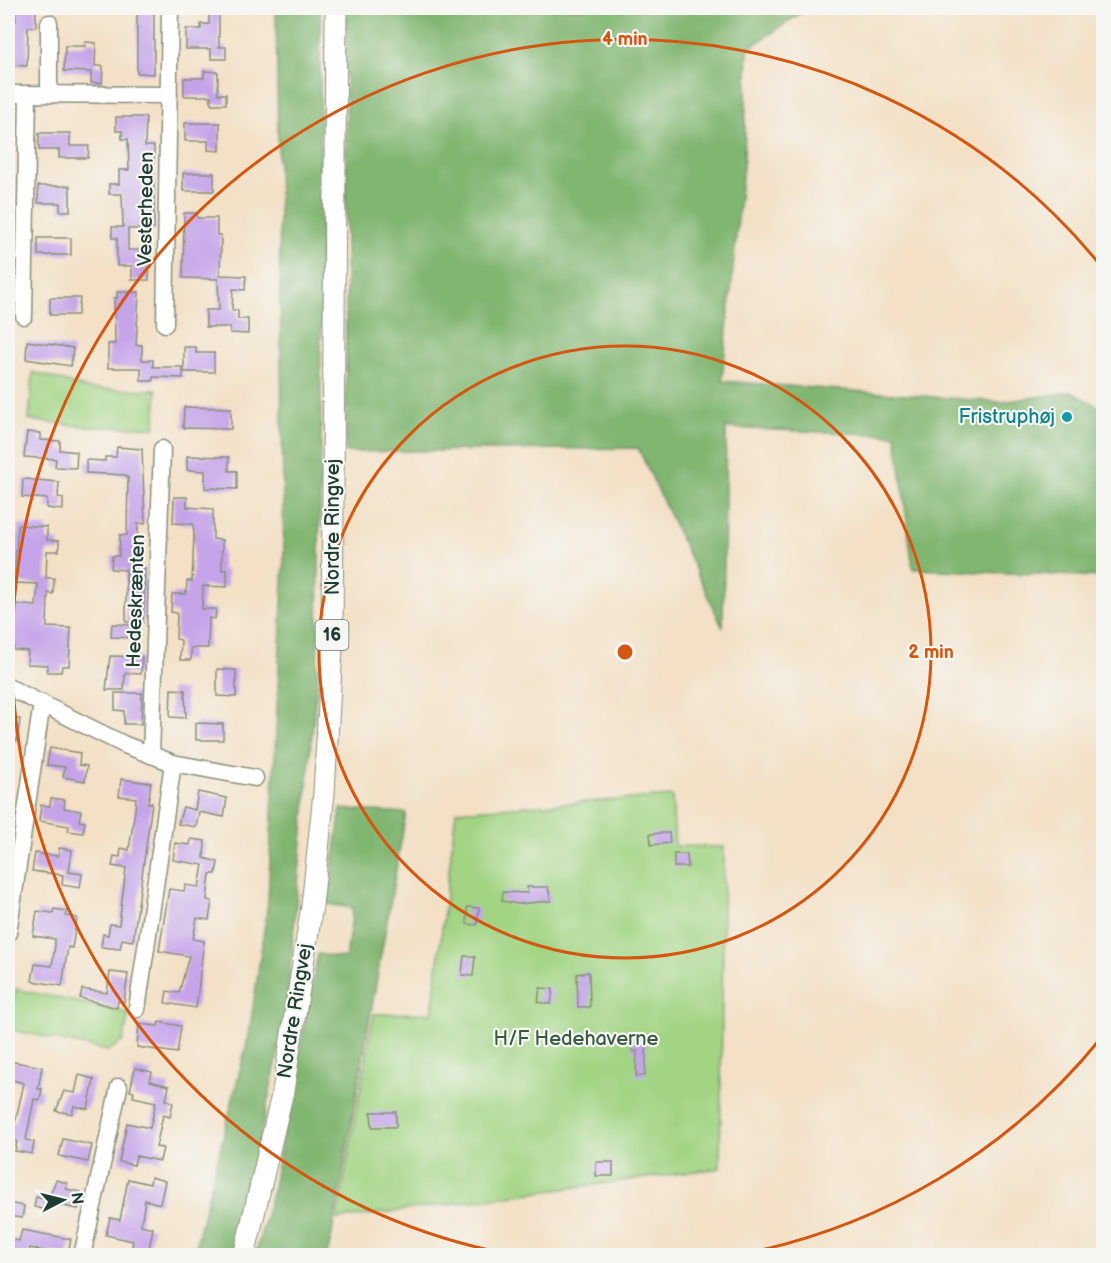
<svg xmlns="http://www.w3.org/2000/svg" width="1111" height="1263" viewBox="0 0 1111 1263" font-family="'Balsamiq Sans',sans-serif">
  <rect width="100%" height="100%" fill="#f6f6f2"/>
  <filter id="ink" filterUnits="userSpaceOnUse"><feTurbulence type="fractalNoise" baseFrequency=".0167" numOctaves="2"/><feDisplacementMap in="SourceGraphic" scale="12" xChannelSelector="R" yChannelSelector="G"/><feConvolveMatrix kernelMatrix="1 2 1 2 8 2 1 2 1" color-interpolation-filters="sRGB"/></filter>
  <filter id="wash" filterUnits="userSpaceOnUse"><feTurbulence type="fractalNoise" baseFrequency=".008" numOctaves="4" result="noise"/><feDisplacementMap in="SourceGraphic" scale="24" xChannelSelector="R" yChannelSelector="G"/><feGaussianBlur stdDeviation="1.35" result="paint"/><feColorMatrix in="noise" values="0 0 0 0 0 0 0 0 0 0 0 0 0 0 0 0 0 1.4 0 .05"/><feComposite in="paint" operator="in"/></filter>
  <g filter="url(#wash)">
    <rect width="100%" height="100%" fill="#f3e0c5"/>
    <!-- green -->
    <g fill="#a2d483" stroke="#60885c" stroke-width="1.5">
      <polygon points="33,372 89,389 157,390 155,427 91,427 29,420"/>
      <polygon points="672,796 675,846 724,847 720,1168 337,1219 374,1014 432,1013 456,811"/>
      <polygon points="16,989 129,1013 123,1041 108,1051 8,1029"/>
    </g>
    <!-- forest -->
    <g fill="#81b671" stroke="#507a52" stroke-width="1.5">
      <polygon points="276,8 320,8 321,433 317,682 285,1022 242,1219 231,1255 193,1256 249,1035 268,902 284,561"/>
      <polygon points="346,8 793,8 801,13 748,49 744,155 722,381 1001,402 1071,392 1103,409 1103,577 913,569 896,435 726,428 723,628 638,448 346,452"/>
      <polygon points="341,809 406,813 331,1239 327,1255 255,1256 271,1197 318,954 346,958 353,908 327,904"/>
    </g>
    <g id="blocks">
      <!-- building -->
      <g fill="#c4a3e9">
        <polygon points="15,8 36,8 36,27 28,27 27,66 8,65 9,20 16,21"/>
        <polygon points="137,8 154,8 154,74 137,73"/>
        <polygon points="209,8 219,8 219,47 226,47 226,59 211,59 211,49 186,49 186,29 201,29 201,24 209,24"/>
        <polygon points="85,42 96,43 95,66 103,66 102,83 91,83 91,72 64,71 65,46 85,46"/>
        <polygon points="204,71 218,72 218,94 226,94 226,104 211,104 211,96 184,96 184,78 204,78"/>
        <polygon points="116,117 146,117 145,146 154,146 154,229 128,229 128,250 150,250 149,280 132,280 132,266 117,266 117,238 112,238 112,227 123,227 122,194 109,194 109,184 119,184 119,170 129,170 128,139 122,139 122,131 116,131"/>
        <polygon points="185,123 220,123 220,151 208,150 208,141 185,141"/>
        <polygon points="39,133 70,133 70,146 89,146 88,158 59,158 59,150 39,150"/>
        <rect x="183" y="173" width="31" height="18"/>
        <polygon points="38,186 70,186 70,211 60,211 60,203 38,203"/>
        <polygon points="184,213 197,213 197,218 217,218 217,235 221,235 220,275 246,276 245,290 233,289 232,310 238,310 238,319 248,319 248,334 230,333 230,327 206,327 206,310 219,310 218,279 183,278"/>
        <rect x="38" y="238" width="33" height="17"/>
        <polygon points="117,292 139,292 136,345 142,345 142,360 153,360 153,367 183,367 183,378 153,377 153,381 141,381 141,368 108,368 108,344 115,344 114,298 117,298"/>
        <polygon points="50,298 80,298 78,315 50,315"/>
        <polygon points="27,341 73,348 71,366 26,359"/>
        <polygon points="184,347 196,347 196,353 214,353 214,372 184,372"/>
        <polygon points="184,407 231,408 231,429 183,428"/>
        <polygon points="27,432 40,433 40,440 60,441 60,450 77,452 76,468 55,467 56,459 24,457"/>
        <polygon points="117,447 142,449 145,524 138,523 137,568 145,568 143,623 126,622 126,570 111,569 112,556 119,556 120,535 127,535 128,478 125,475 86,473 86,460 105,461 105,457 116,457"/>
        <polygon points="187,456 229,457 229,471 237,471 237,489 205,488 205,471 187,470"/>
        <polygon points="23,479 59,482 58,497 63,498 63,510 47,508 47,499 22,497"/>
        <polygon points="174,497 187,497 187,507 213,509 213,539 222,540 222,570 227,570 227,587 203,586 202,609 216,609 215,619 209,618 208,648 191,648 191,660 180,660 181,640 176,639 177,613 171,612 172,594 186,594 187,581 192,581 194,534 193,524 173,523"/>
        <polygon points="18,525 47,527 47,540 59,541 59,551 47,551 46,578 54,578 53,594 48,593 47,627 71,628 69,666 62,666 61,672 47,672 48,665 27,664 28,651 14,650 12,604 36,606 38,584 14,583"/>
        <polygon points="112,624 134,625 133,638 111,637"/>
        <polygon points="110,656 142,657 141,674 125,673 124,690 106,690"/>
        <polygon points="217,669 236,670 236,697 217,696"/>
        <polygon points="171,689 185,690 186,718 170,717"/>
        <polygon points="115,693 142,693 141,724 124,724 124,711 115,710"/>
        <polygon points="10,717 20,719 17,741 8,740"/>
        <polygon points="196,723 223,724 223,740 196,740"/>
        <polygon points="50,748 80,753 79,765 87,766 85,781 63,777 65,767 47,765"/>
        <polygon points="121,779 151,783 148,803 152,803 133,941 122,939 120,949 101,947 103,934 108,935 110,924 119,925 126,868 112,866 114,856 120,857 121,848 129,850 135,810 136,798 119,796"/>
        <polygon points="198,792 227,798 224,817 199,812 196,827 178,824 183,807 195,810"/>
        <polygon points="51,798 65,800 64,808 81,811 79,821 85,822 83,833 68,831 69,826 39,821 41,805 50,806"/>
        <polygon points="663,833 669,833 670,843 651,845 650,834"/>
        <polygon points="191,839 205,841 204,858 218,862 216,874 210,874 207,900 212,901 209,920 197,918 193,939 204,941 196,1008 165,1003 167,991 179,993 189,956 159,951 169,889 184,891 185,885 199,887 203,865 173,860 175,843 190,845"/>
        <polygon points="59,848 72,850 69,872 82,874 80,888 62,885 63,875 32,871 35,853 58,856"/>
        <polygon points="674,854 687,854 688,867 674,867"/>
        <polygon points="527,887 548,887 551,901 518,904 502,901 503,892 528,893"/>
        <polygon points="467,907 479,908 477,925 467,924"/>
        <polygon points="54,909 67,911 66,916 77,918 72,948 68,947 62,986 32,981 35,964 52,966 55,945 55,939 33,936 37,911 53,913"/>
        <polygon points="464,956 475,957 473,976 462,975"/>
        <polygon points="110,972 128,974 124,1002 118,1001 117,1008 80,998 82,989 107,993"/>
        <polygon points="589,972 590,1007 578,1007 577,974"/>
        <polygon points="540,988 553,989 551,1004 538,1002"/>
        <polygon points="159,1022 181,1026 177,1053 137,1047 139,1024 158,1026"/>
        <polygon points="632,1038 647,1038 645,1076 636,1076 637,1051 632,1051"/>
        <polygon points="9,1061 42,1067 38,1089 42,1089 40,1100 34,1099 26,1140 34,1142 32,1154 15,1151 17,1142 8,1140 8,1122 15,1123 24,1083 8,1079"/>
        <polygon points="135,1068 152,1072 150,1081 169,1086 166,1100 173,1102 170,1117 163,1115 156,1147 163,1148 160,1161 136,1156 134,1165 119,1162 127,1123 150,1128 156,1102 133,1097 134,1092 130,1091"/>
        <polygon points="79,1075 94,1079 88,1109 74,1106 72,1114 56,1111 64,1091 75,1093"/>
        <polygon points="371,1112 396,1112 396,1127 372,1127"/>
        <polygon points="63,1139 92,1145 88,1162 59,1156"/>
        <rect x="596" y="1162" width="17" height="14"/>
        <polygon points="151,1177 165,1181 160,1204 145,1200 141,1225 153,1228 148,1254 131,1251 133,1241 106,1235 110,1218 120,1220 128,1179 150,1184"/>
        <polygon points="56,1180 67,1183 66,1189 81,1192 78,1209 49,1203 47,1210 34,1207 36,1197 48,1200"/>
        <polygon points="8,1203 24,1206 22,1218 8,1216"/>
        <polygon points="22,1230 71,1239 67,1256 30,1248 28,1255 8,1251 8,1239 19,1241"/>
      </g>
    </g>
  </g>
  <g filter="url(#ink)">
    <use href="#blocks" fill-opacity="0" stroke="#898e7c" stroke-width="1.5"/>
    <g fill="none" stroke-linecap="round" stroke-linejoin="round">
      <!-- minor casing -->
      <g stroke="#898e7c" stroke-width="19">
        <g id="minor">
          <polyline points="8,94 169,95"/>
          <polyline points="49,94 49,23"/>
          <polyline points="24,316 28,94"/>
          <polyline points="165,324 170,8"/>
          <polyline points="8,687 125,745 173,763 255,778"/>
          <polyline points="151,755 162,449"/>
          <polyline points="8,933 42,703"/>
          <polyline points="137,1009 173,763"/>
          <polyline points="82,1256 119,1087"/>
        </g>
      </g>
      <!-- major casing -->
      <g stroke="#898e7c" stroke-width="23">
        <polyline id="major" points="244,1256 283,1091 312,906 324,793 332,649 336,8"/>
      </g>
      <!-- minor -->
      <use href="#minor" stroke="#fff" stroke-width="16"/>
      <!-- major -->
      <use href="#major" stroke="#fff" stroke-width="21"/>
    </g>
  </g>
  <!-- distance rings -->
  <g fill="none" stroke="#d45610" stroke-width="3">
    <circle cx="625" cy="652" r="306"/>
    <path d="M1101 1038A613 613 0 0 1 737 1255M513 1255A613 613 0 1 1 1101 266"/>
  </g>
  <!-- markers -->
  <circle fill="#0f9aa8" stroke="#f6f6f2" stroke-width="2" cx="1067" cy="417" r="6"/>
  <g text-anchor="middle" dominant-baseline="central" stroke-width="4.5" stroke-linejoin="round" paint-order="stroke">
    <!-- shield labels -->
    <rect fill="#f6f6f2" stroke="#60746d" stroke-width="1.5" x="315.5" y="620" width="33" height="30" rx="4.5"/>
    <g font-size="18" font-weight="bold" fill="#1f3d34">
      <text x="332" y="635">16</text>
    </g>
    <!-- street labels -->
    <g font-size="20" fill="#1f3d34" stroke="#f6f6f2">
      <text transform="translate(146 209) rotate(-89)">Vesterheden</text>
      <text transform="translate(333 527) rotate(-90)">Nordre Ringvej</text>
      <text transform="translate(136 601) rotate(-88)">Hedeskrænten</text>
      <text transform="translate(295 1011) rotate(-81)">Nordre Ringvej</text>
    </g>
    <!-- culture labels -->
    <g font-size="20" fill="#0d838f" stroke="#f6f6f2" text-anchor="end">
      <text x="1055" y="417">Fristruphøj</text>
    </g>
    <!-- park labels -->
    <g font-size="20" fill="#395b44" stroke="#f6f6f2">
      <text x="576" y="1039">H/F Hedehaverne</text>
    </g>
  </g>
  <circle cx="625" cy="652" r="9" fill="#d45610" stroke="#f6f6f2" stroke-width="3"/>
  <g font-size="18" text-anchor="middle" font-weight="bold" fill="#d45610" stroke="#f6f6f2" stroke-width="4.5" stroke-linejoin="round" paint-order="stroke">
    <text x="625" y="45">4 min</text>
    <text x="931" y="658">2 min</text>
  </g>
  <!-- margin -->
  <rect width="1111" height="1263" fill="none" stroke="#f6f6f2" stroke-width="30"/>
  <!-- north arrow -->
  <g transform="translate(63 1200) rotate(83)" stroke="#f6f6f2" stroke-width="4.5" paint-order="stroke">
  <path d="M0-4.5L10 22L0 15L-10 22Z" fill="#1f3d34"/>
  <text y="-9" font-size="16" font-weight="bold" text-anchor="middle" fill="#1f3d34">N</text>
  </g>
</svg>
